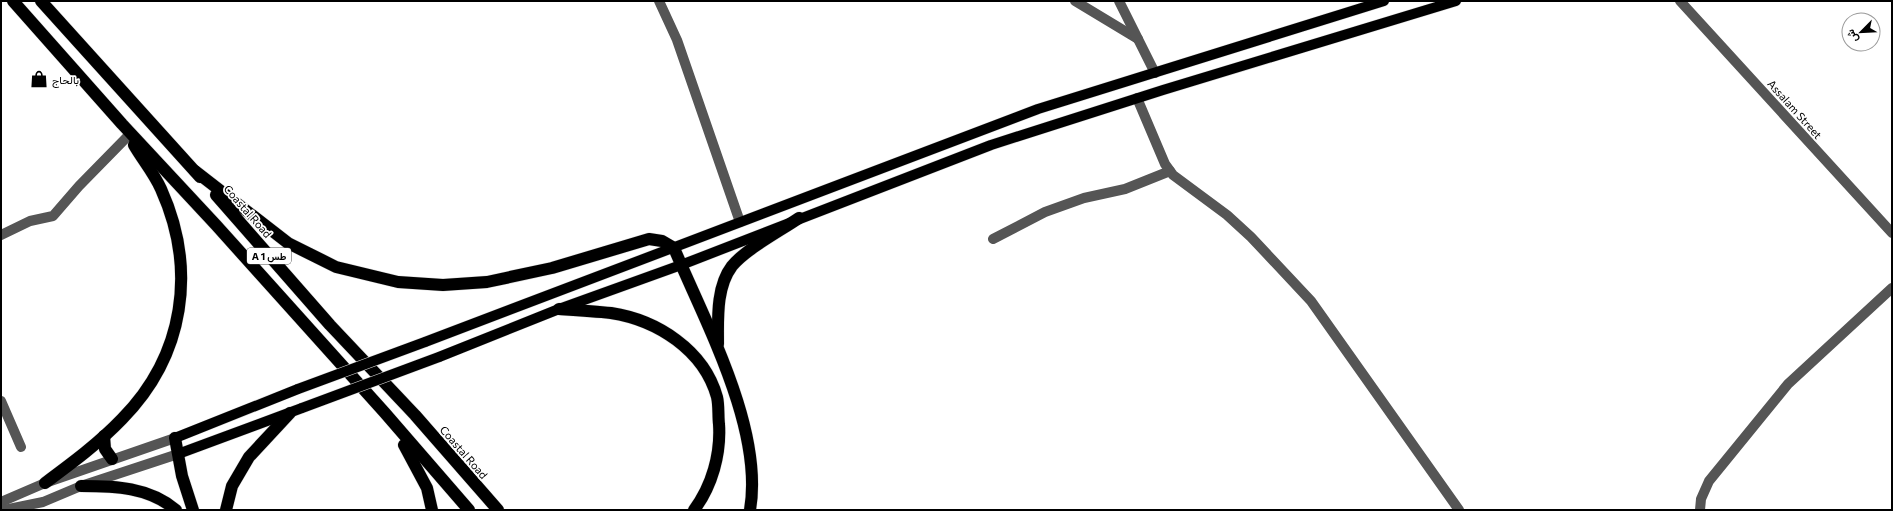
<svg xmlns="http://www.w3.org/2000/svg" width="1893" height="511" viewBox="0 0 1893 511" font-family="Commissioner,Vazirmatn,sans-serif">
  <rect width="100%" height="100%" fill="#fff"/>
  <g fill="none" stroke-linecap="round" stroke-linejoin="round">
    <!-- major casing -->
    <g stroke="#dbdbdb" stroke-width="11">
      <g id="major">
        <polyline points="425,342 1038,109 1384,1"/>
        <polyline points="439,357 559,309 681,265 991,145 1163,90 1456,1"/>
        <polyline points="175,438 298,389"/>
        <polyline points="178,454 302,408"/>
      </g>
    </g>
    <!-- highway casing -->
    <g stroke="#dbdbdb" stroke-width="13">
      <g id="highway">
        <polyline points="13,1 122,124 216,225 385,413 469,510"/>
        <polyline points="41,1 200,177"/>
        <path d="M195,171L288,243L336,267L398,282L443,285L487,282L552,268L649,239L662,241L674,248C705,322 764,429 750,510"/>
        <polyline points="216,195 330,325 415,415 498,510"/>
        <path d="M559,309C576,310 594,311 611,313C657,320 704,350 717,397C719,405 718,416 719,424C721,454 712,486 694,510"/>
        <path d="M718,344C718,319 716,287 732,266C746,249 780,231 799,218"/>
        <polyline points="104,436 105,449 112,459"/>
        <polyline points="175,438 182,476 193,510"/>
        <polyline points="404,445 427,488 432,510"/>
        <path d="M45,483C72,463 99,443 122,419C185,355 197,269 161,189C154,173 142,159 134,145"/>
        <path d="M81,486C115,486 149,487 176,510"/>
        <polyline points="226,510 232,486 249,457 290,413"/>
      </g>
    </g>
    <!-- minor -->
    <g stroke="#555" stroke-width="10">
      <polyline points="659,1 677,40 740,222"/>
      <polyline points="1075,1 1138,39"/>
      <polyline points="1119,1 1155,73"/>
      <polyline points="1680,1 1892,233"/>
      <polyline points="1137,98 1165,164 1173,175 1227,215 1251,237 1311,301 1459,510"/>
      <polyline points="1,235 30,221 53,216 79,186 128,136"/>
      <polyline points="993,239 1045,212 1084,198 1125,189 1170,171"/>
      <polyline points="1,401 21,447"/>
      <polyline points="1,502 45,483 175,438"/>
      <polyline points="4,510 43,502 81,486 178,454"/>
      <polyline points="1700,510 1701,499 1709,481 1788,384 1892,288"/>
    </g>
    <!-- major -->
    <use href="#major" stroke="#000" stroke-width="10"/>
    <!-- highway -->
    <use href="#highway" stroke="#000" stroke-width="12"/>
    <!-- major-bridge casing -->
    <g stroke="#dbdbdb" stroke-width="11" stroke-linecap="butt">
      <g id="major-bridge">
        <polyline points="298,389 425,342"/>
        <polyline points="302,408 439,357"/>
      </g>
    </g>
    <!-- major-bridge -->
    <use href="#major-bridge" stroke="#000" stroke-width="10"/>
  </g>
  <!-- icons -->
  <defs>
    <g id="shop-bare" transform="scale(1.38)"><path d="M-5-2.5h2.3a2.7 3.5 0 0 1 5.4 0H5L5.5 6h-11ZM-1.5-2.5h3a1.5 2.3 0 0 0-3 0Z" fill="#000" stroke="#fff" stroke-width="2.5" paint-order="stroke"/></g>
  </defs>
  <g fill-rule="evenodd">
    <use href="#shop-bare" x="39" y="79"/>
  </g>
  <g text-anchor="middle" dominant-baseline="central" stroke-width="3.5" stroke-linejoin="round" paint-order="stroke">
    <!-- shield labels -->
    <rect fill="#fff" stroke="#4c4c4c" stroke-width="1" x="247" y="248" width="44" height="16" rx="3"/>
    <g font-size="10" font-weight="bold" fill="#000">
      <text x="269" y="256">A 1 طس</text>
    </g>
    <!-- poi labels -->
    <g font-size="11" fill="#000" stroke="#fff" text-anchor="start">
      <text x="52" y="79">بالحاج</text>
    </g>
    <!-- street labels -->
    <g font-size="11" fill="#000" stroke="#fff">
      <text transform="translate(1795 109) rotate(48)">Assalam Street</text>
      <text transform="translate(248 211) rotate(49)">Coastal Road</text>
      <text transform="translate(464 452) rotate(49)">Coastal Road</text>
    </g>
  </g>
  <!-- border -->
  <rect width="1893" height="511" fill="none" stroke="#000000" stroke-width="4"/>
  <!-- north arrow -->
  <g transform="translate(1861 32) rotate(246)"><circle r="19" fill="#ffffff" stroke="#999999"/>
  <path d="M0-3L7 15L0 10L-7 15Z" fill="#000000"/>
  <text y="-6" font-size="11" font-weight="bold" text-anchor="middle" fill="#000000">ش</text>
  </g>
</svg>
